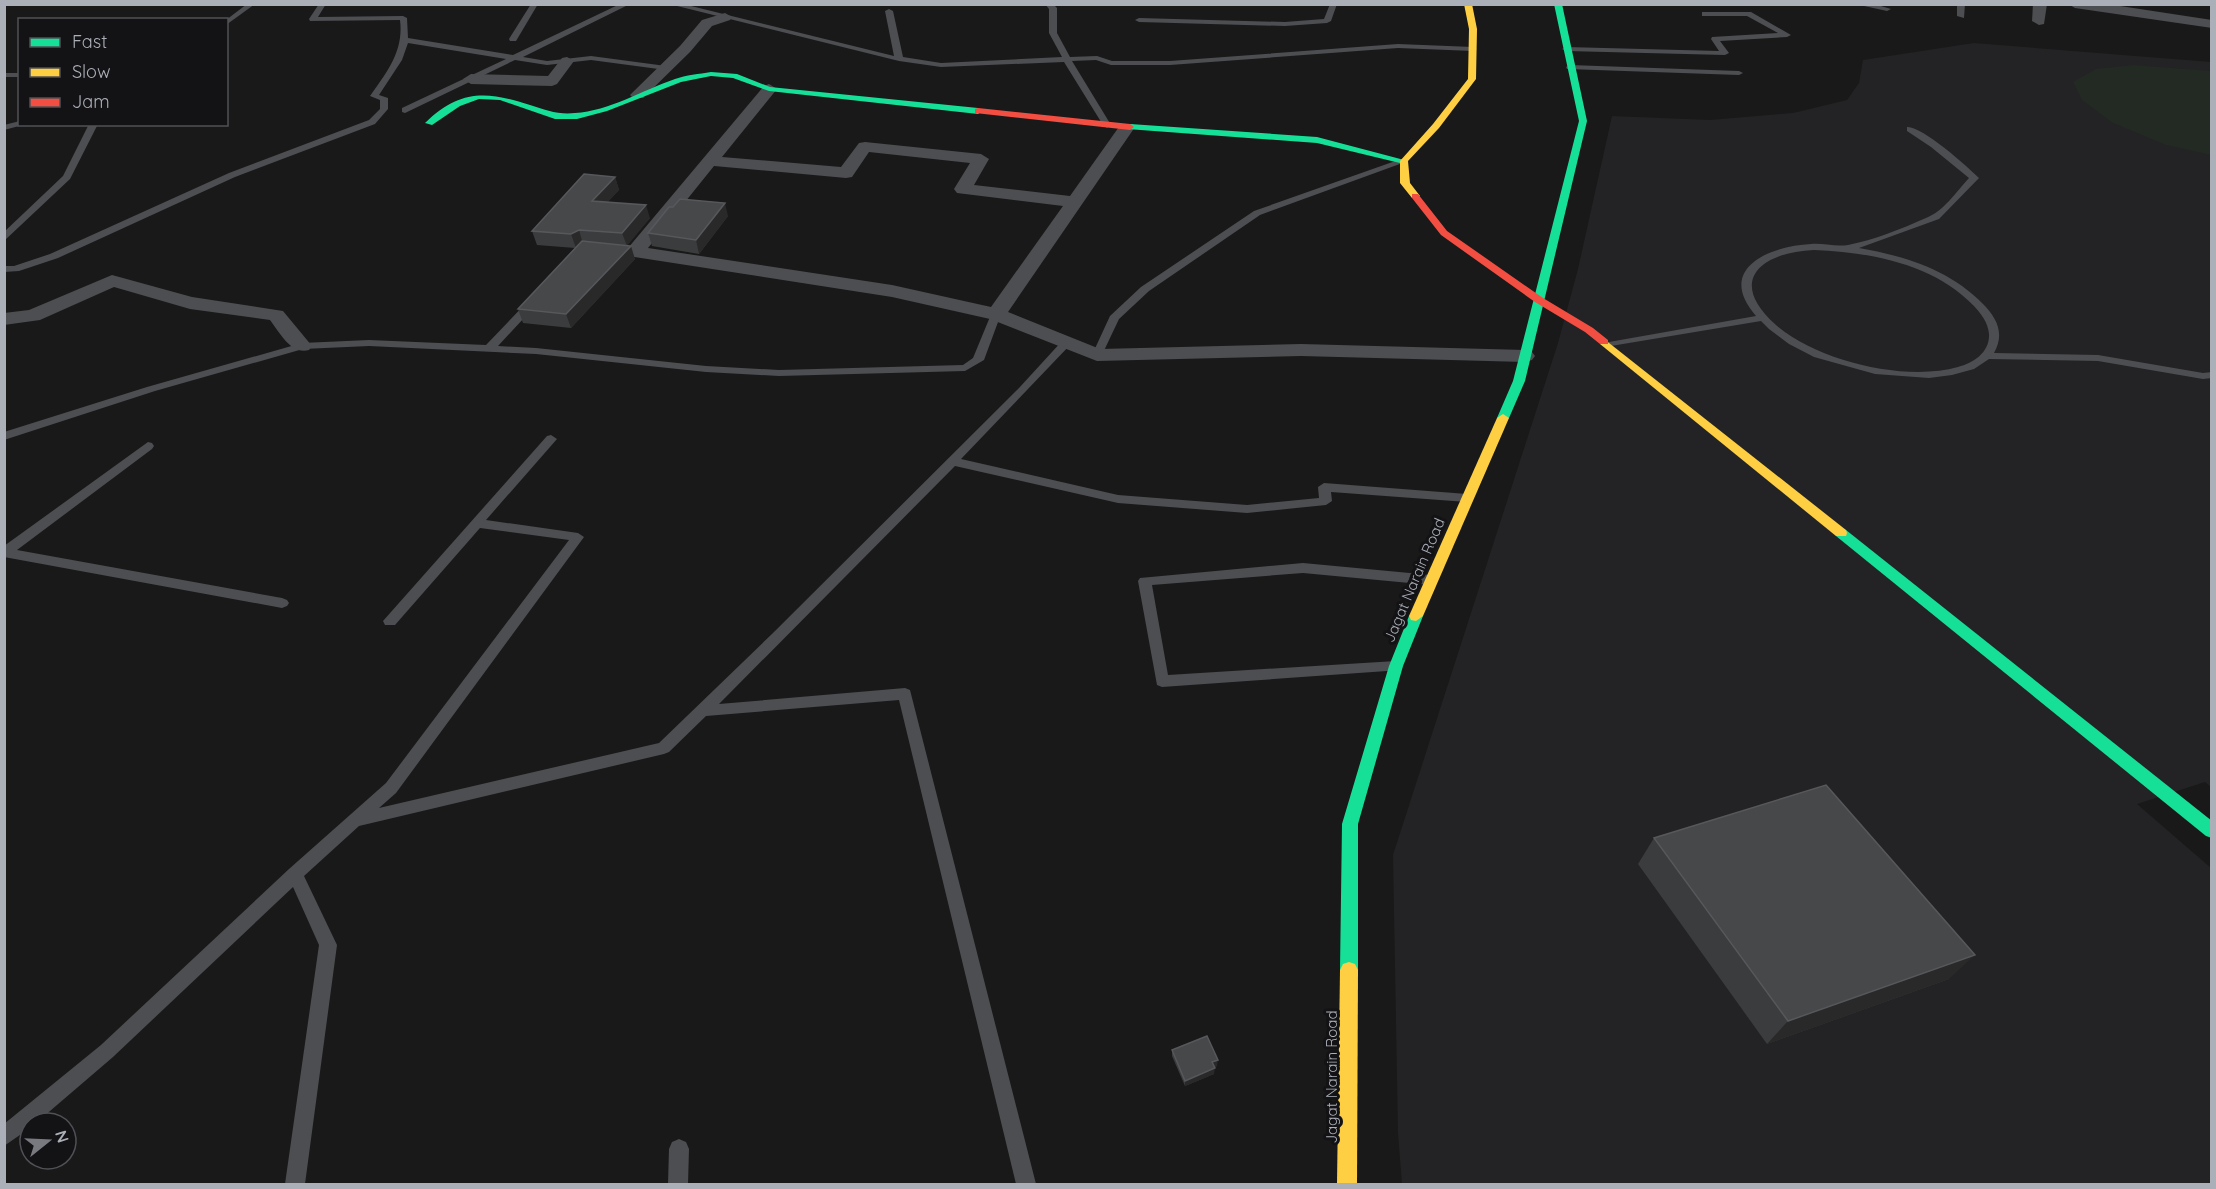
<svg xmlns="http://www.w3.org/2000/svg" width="2216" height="1189" viewBox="0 0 2216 1189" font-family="Quicksand,sans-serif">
  <rect width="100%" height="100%" fill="#191919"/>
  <!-- built -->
  <polygon fill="#232325" points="1974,43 2211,62 2211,787 2205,782 2137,804 2211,868 2211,1184 1402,1184 1398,1133 1393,855 1558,343 1578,269 1612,116 1710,120 1793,113 1847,100 1859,83 1863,60"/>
  <!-- green -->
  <polygon fill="#232923" points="2133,65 2211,71 2211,155 2166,145 2113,123 2082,100 2073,82 2096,69"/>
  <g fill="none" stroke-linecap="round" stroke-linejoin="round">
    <!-- lane -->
    <g fill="#4d4e51" fill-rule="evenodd">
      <polygon points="247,4 255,4 226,25 226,20"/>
      <path d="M319,4H326L318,17L403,16L407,18L408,38L513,55L620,4H630L523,57L547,61L591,56L666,66L670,68L666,70L591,60L547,65L515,60L405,113L402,112V108L506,59L408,43L402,60L379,95L388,98V109L375,124L235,177L58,258L19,271L4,272V266H14L50,254L229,173L369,120L380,109V100L370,96C387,72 404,51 400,20L310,21L309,19Z"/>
      <polygon points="531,4 538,4 516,41 510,41 509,39"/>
      <polygon points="669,4 683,4 894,56 885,11 889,9 893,11 903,57 941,63 1062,57 1049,33 1049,9 1045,4 1053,4 1057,8 1057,33 1070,57 1097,56 1112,61 1170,61 1398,44 1473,47 1477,49 1473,51 1398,48 1170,65 1111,65 1096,60 1072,61 1111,125 1107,128 1103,125 1064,62 941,67 899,61"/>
      <polygon points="1330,4 1337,4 1331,21 1327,23 1285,26 1139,22 1135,20 1139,18 1285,22 1324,19"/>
      <polygon points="1855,4 1874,4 1891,9 1887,11"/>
      <polygon points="1957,4 1965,4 1964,18 1957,16"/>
      <polygon points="1702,12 1751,12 1791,35 1787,37 1720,41 1729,53 1725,55 1566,51 1562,49 1566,47 1719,51 1711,39 1712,37 1778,33 1747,16 1702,16"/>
      <polygon points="1570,65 1739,71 1743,73 1739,75 1567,69 1566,67"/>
      <rect x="4" y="73" width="16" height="4"/>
      <polygon points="20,121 20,124 23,125 4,130 4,125"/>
      <polygon points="89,124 98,124 70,179 4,241 4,232 63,176"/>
      <path d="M1907,127C1922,126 1967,166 1979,178L1939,219L1859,248C1905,256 1950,270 1983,304C1997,318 2005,334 1994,353L2098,355L2203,373L2212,372V378L2203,379L2098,361L1989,359L1974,369L1952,375L1929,378L1875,374L1814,357L1789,344L1769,329L1761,321L1605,347L1604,345L1609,342L1756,316C1715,269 1769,246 1811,244C1823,243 1835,247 1848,245C1874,240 1901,229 1926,218C1944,211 1956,192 1969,178L1931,147L1907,131ZM1814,250C1870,252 1934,264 1974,306C1981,314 1988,322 1989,334C1990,352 1974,363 1958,367C1905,382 1818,361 1776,325C1726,281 1761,252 1814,250Z"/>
      <polygon points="1401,159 1408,161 1260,215 1149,291 1119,319 1101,357 1093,357 1092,355 1110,316 1141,287 1254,211"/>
      <polygon points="533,299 537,300 537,304 498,346 536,348 706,366 779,370 963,365 973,358 992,312 996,311 1001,314 984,360 965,371 779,376 706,372 536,354 369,346 303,349 155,391 4,440 4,432 147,387 302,343 369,340 486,345 529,300"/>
      <polygon points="1067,339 1071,340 1071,344 961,459 1118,495 1247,505 1319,498 1318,487 1324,483 1467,494 1473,498 1467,502 1331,492 1332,501 1326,505 1247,513 1118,503 955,466 719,704 905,688 910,690 1036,1184 1016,1184 899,700 706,716 669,752 664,754 359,826 304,876 337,945 305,1184 285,1184 319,945 293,887 113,1057 36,1123 30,1123 30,1128 4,1146 4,1124 101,1045 289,869 386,783 569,540 480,528 395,625 385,625 383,621 547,436 551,435 557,439 486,520 578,533 584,537 396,793 379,808 659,743 773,633 1019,388 1063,340"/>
      <polygon points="148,442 152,443 154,446 152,449 17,550 282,598 287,600 289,603 287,606 282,608 4,557 4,546"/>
      <polygon points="1303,563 1431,575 1438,580 1431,585 1303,573 1152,585 1168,675 1396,661 1401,662 1403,666 1401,670 1162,687 1157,685 1138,581 1140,578"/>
      <polygon points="679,1139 686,1142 689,1149 688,1184 668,1184 669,1149 672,1142"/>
    </g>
    <!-- street -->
    <g fill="#4d4e51" fill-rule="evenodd">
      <polygon points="2033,4 2047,4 2044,24 2039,25 2032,21"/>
      <polygon points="2068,4 2107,4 2212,20 2212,28 2075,8"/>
      <polygon points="725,13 732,17 730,20 712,26 690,52 643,98 633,98 630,95 633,92 680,46 702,20"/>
      <polygon points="567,57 574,61 557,84 552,86 471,84 463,79 471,74 548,76 562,58"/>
      <path d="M769,84L777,89L722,157L841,167L859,143L865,142L981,154L989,159L974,185L1070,196L1121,124H1133L1135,127L1008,312L1100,349L1301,344L1525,350L1532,352L1535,356L1532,360L1525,362L1301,356L1097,361L990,319L892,297L628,256L626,252L628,248L764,86ZM869,152L970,163L954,189L957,193L1063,206L991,307L892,285L648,248L714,166L846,178L852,177Z"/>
      <path d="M112,275L192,297L283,311L312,346L309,350C291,355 280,333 270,320L190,309L114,287L40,320L4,325V313L29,310Z"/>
    </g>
    <!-- fast -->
    <g fill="#16e098" fill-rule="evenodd">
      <polygon points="1554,4 1562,4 1587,121 1525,381 1509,418 1503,422 1497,418 1513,381 1579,121"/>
      <path d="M711,72L737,74L770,87L978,108L982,111L978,114L769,91L733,78L711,76L681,82L607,111L577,119H555L500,100L479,99L460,106L432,125L425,123C460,89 487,91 530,105C545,110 559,115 575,113C609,111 643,90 675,79C686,75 699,74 711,72Z"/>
      <polygon points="1130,124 1317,137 1408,161 1404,164 1317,143 1127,129 1126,127"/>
      <polygon points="1841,529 1846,530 2212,821 2212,838 2206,836 1836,536 1835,533"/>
      <polygon points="1416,611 1423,616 1403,666 1358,824 1358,970 1355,976 1349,978 1343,976 1340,970 1342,824 1389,666 1409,616"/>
    </g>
    <!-- slow -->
    <g fill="#ffcf43" fill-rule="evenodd">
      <polygon points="1464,4 1472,4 1477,29 1476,79 1439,128 1408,161 1410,183 1420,196 1412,198 1400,183 1400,161 1433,124 1468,79 1469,29"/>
      <polygon points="1604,339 1846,530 1847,533 1846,536 1836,536 1600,344 1600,340"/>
      <polygon points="1503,414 1509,418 1423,616 1416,621 1411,620 1409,616 1497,418"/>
      <polygon points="1349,962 1355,964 1358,970 1357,1184 1337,1184 1340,970 1343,964"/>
    </g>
    <!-- jam -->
    <g fill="#f24e42" fill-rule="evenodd">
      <polygon points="978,108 1130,124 1134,127 1130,130 975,113 975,109"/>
      <polygon points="1412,194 1418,194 1447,231 1543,298 1593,328 1608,340 1608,344 1600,344 1585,332 1535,302 1441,235 1412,198"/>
    </g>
  </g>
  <!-- wall -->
  <g fill="#3b3c3d">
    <polygon points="615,177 619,190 607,202 650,218 627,245 635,259 571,328 523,323 518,309 575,248 537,245 532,231"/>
    <polygon points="728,216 699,254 652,246 648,233"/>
    <polygon points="1654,838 1949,979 1767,1044 1638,864"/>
    <polygon points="1172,1050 1217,1066 1214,1067 1214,1074 1185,1086 1172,1056"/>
  </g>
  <!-- shaded-wall -->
  <g fill="#292929">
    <polygon points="615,177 619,190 597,214 592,201"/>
    <polygon points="725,203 728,216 699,254 696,240"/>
    <polygon points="646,205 650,218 627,246 622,233"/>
    <polygon points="579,230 583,244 576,248 571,234"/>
    <polygon points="631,246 635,259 571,328 566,314"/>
    <polygon points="1975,955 1949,979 1767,1044 1788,1021"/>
    <polygon points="1218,1060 1217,1066 1211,1068 1212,1062"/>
    <polygon points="1215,1068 1214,1074 1185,1086 1185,1081"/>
  </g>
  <!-- building -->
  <g fill="#47484a" stroke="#57585c" stroke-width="1.5">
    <polygon points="584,174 615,177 592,201 646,205 622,233 579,230 571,234 532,231"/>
    <polygon points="680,199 725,203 696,240 648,233 669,207 673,207"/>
    <polygon points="582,241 631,246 566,314 518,309"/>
    <polygon points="1826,785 1975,955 1788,1021 1654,838"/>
    <polygon points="1207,1036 1218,1060 1212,1062 1215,1068 1185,1081 1172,1050"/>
  </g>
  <g text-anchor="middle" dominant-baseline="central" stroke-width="6" stroke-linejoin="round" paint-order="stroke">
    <!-- street labels -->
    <g font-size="15" fill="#abafb8" stroke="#131315">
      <text transform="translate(1414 580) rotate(-67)">Jagat Narain Road</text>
      <text transform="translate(1331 1077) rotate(-90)">Jagat Narain Road</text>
    </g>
  </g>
  <!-- border -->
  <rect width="2216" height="1189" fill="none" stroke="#abafb8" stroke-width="12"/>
  <!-- legend -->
  <rect x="18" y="18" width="210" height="108" fill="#131315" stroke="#505156" stroke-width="1.5"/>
  <rect x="30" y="38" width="30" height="9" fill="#16e098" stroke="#505156" stroke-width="1.5"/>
  <text x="72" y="48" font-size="18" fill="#abafb8">Fast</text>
  <rect x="30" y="68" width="30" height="9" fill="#ffcf43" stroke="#505156" stroke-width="1.5"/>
  <text x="72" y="78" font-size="18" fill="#abafb8">Slow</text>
  <rect x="30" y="98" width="30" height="9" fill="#f24e42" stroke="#505156" stroke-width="1.5"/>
  <text x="72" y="108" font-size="18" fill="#abafb8">Jam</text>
  <!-- north arrow -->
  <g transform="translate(48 1141) rotate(72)"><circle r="28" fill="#131315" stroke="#505156" stroke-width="1.5"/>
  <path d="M0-4.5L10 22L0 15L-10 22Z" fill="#787a80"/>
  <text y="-9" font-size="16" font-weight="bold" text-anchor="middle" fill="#abafb8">N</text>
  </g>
</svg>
